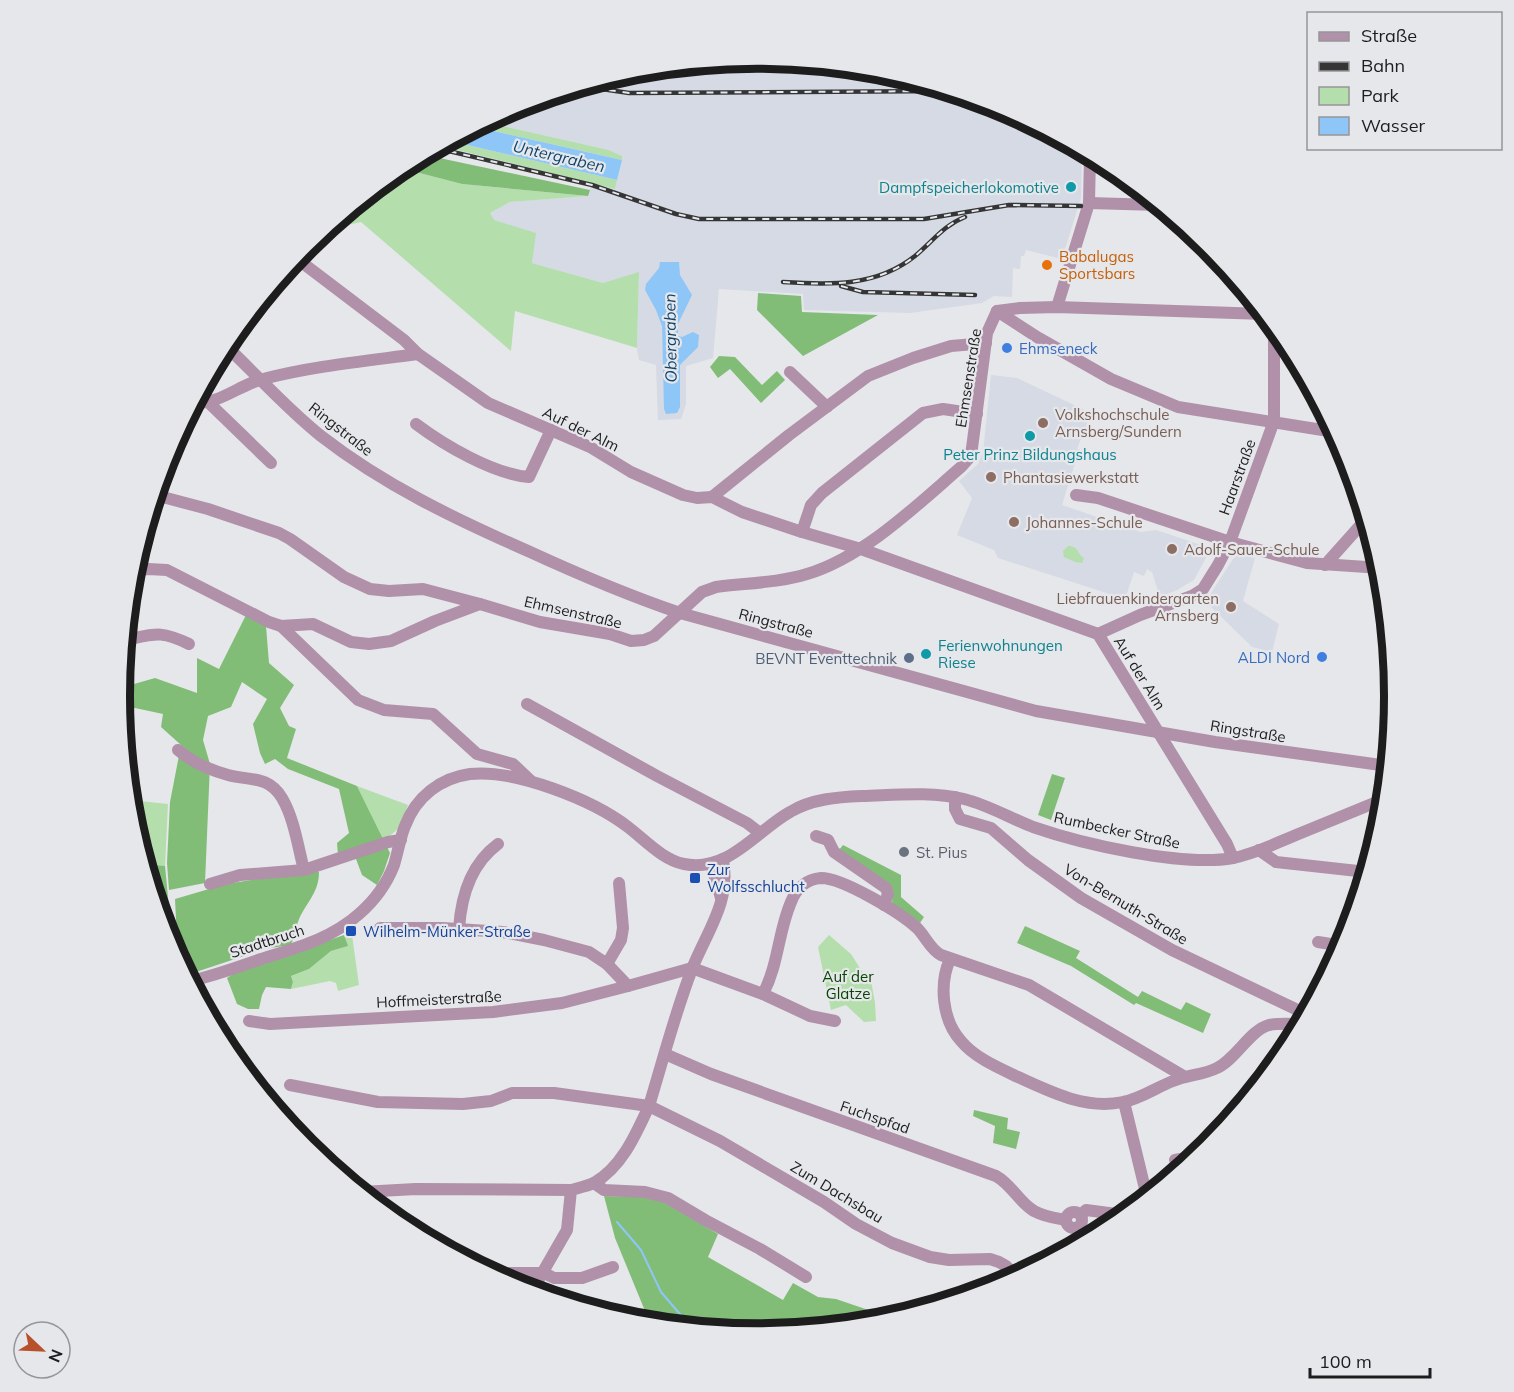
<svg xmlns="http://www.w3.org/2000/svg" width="1514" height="1392" viewBox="0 0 1514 1392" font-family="Mulish,sans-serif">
  <rect width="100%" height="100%" fill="#e6e7eb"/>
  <!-- built -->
  <g fill="#d5dae4">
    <polygon points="757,59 882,71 1001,107 1082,150 1081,198 1062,259 1026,250 1024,256 1021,256 1020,269 1013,268 1012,297 994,296 982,303 910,313 804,310 803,294 719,289 713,358 686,366 686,404 681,419 658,420 656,365 639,360 637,349 639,273 603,283 532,263 535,233 493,220 490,213 510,202 587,196 592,183 615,189 622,156 609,150 485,122 513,107 633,71"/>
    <polygon points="991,375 1017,378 1091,413 1077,449 1079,450 1062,505 1141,532 1156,530 1207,547 1209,552 1194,580 1177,590 1160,597 1152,572 1147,569 1144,576 1134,572 1125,599 998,558 994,550 957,535 972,498 959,481 978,464 983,452"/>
    <polygon points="1240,553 1255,558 1243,601 1279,624 1272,652 1252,647 1204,600 1211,593 1233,559"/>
  </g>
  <!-- green -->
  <g fill="#b4dfac">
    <polygon points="485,122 609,150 622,156 622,160 476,127"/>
    <polygon points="450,141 617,180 615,189 441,146"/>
    <polygon points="402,166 408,170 462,184 588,196 510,202 490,213 494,220 536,233 532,263 603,283 639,272 637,348 515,311 511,351 361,222 325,230"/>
    <path d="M1068,546C1079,546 1077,554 1084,558L1082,563L1075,562L1064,557L1063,551Z"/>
    <polygon points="357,786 408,805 400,827 384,841"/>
    <polygon points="130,800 168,804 165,866 145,864 132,820"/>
    <polygon points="344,935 352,935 359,985 338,991 336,983 330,981 291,989 293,982 291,976 309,969 331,951 347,946"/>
    <polygon points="829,935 851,954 863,973 870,975 875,1003 876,1021 864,1022 846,1005 831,1010 818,947"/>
  </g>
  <!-- forest -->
  <g fill="#82bd78">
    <polygon points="425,154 430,156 590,190 588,196 462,184 408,170 402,166"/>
    <polygon points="758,293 801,296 802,312 878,315 803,356 757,310"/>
    <polygon points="719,356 735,357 762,385 777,371 785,380 761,403 730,369 718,378 710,367"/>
    <polygon points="246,615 266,626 269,663 294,685 280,708 289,726 296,729 287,758 357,786 390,853 384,871 377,885 362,875 353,851 338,855 337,843 349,833 339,789 288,769 275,759 265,764 260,753 253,724 267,699 242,682 231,707 208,716 203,740 210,764 205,883 169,890 167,863 170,802 181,745 161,727 163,714 135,708 121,711 120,688 155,678 197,693 197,658 219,669"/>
    <polygon points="1052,774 1065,778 1051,820 1038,815"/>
    <polygon points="843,845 901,875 901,897 924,917 920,923 892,903 893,890 839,850"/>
    <polygon points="145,864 165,866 173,949 168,940"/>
    <path d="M314,870L319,872C319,894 305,903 298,922C295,930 296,938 290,945L265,949L187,975L178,959L175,899L226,884Z"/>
    <polygon points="1025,926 1080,951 1076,958 1138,997 1142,991 1181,1010 1186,1002 1211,1014 1203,1033 1136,1003 1134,1005 1071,966 1017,943"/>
    <polygon points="344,935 348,946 331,951 309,969 291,976 293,982 291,989 266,987 262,995 259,1009 248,1009 237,1004 227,978 233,974"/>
    <polygon points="974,1110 1008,1118 1007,1129 1020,1132 1016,1149 993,1143 995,1126 973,1116"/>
    <polygon points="604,1196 645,1197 664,1202 718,1234 708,1257 783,1300 793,1283 818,1297 836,1299 892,1318 881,1321 757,1333 650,1323 615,1238"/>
  </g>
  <!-- water -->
  <g fill="#8ec7f7">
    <polygon points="476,127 622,160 617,180 450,141"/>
    <polygon points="660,262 679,262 680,275 692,295 678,324 678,336 682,337 693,332 699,335 698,347 680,365 680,407 677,413 666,414 664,409 662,326 656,310 645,290 646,284 659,268"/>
  </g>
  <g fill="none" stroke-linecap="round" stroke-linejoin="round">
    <!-- stream -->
    <polyline stroke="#8ec7f7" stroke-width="2" points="617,1222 641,1250 661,1292 691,1327"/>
    <!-- minor -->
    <g stroke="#b091a9" stroke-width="12">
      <polyline points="1089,203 1158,205"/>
      <polyline points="296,258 404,340 418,354 488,403 590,447 631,472 683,495 697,498 712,497 742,512 802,532 861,549 1098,634 1227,844 1233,858"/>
      <polyline points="1057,307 1089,203 1090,155"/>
      <polyline points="997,311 1037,337 1111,379 1178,407 1335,432"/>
      <polyline points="997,311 1020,308 1057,307 1264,314"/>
      <path d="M225,345C257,375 287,409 321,436C384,485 455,519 528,551C578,574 627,595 680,613L1036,711L1215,742L1388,766"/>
      <polyline points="790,372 827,407"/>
      <polyline points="208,402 271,463"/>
      <path d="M194,403C220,404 239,385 263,379C313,366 366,361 418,354"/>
      <path d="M416,424C444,445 493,474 529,477L551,430"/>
      <polyline points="155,495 208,509 279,533 290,539 344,577 370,589 389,591 423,589 480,604"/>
      <polyline points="1076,495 1098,498 1230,542 1307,563 1381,568"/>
      <polyline points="712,497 789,435 868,376 913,358 951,346 986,343"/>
      <polyline points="802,532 811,505 822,493 923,413 943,409 977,414"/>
      <polyline points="1325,565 1366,519"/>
      <path d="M132,571L148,569L167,570L269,622L281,626L313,624L351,642L369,644L391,641L435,621L480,604L540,622L610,634L631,641L644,640L654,636L702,592L716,587C746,583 778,583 807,574C864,557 917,505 961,467L969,458L972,448L987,333L997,311"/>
      <polyline points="281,626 358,700 384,710 433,714 477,754 513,764 530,780"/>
      <polyline points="1098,634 1140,615 1192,596 1203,589 1218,565 1230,542 1274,421 1274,326"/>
      <path d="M125,640C155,634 160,630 189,644"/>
      <polyline points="527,704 657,776 747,823 760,833"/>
      <path d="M178,750C192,762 210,770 228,775C250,781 268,775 282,798C294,818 298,847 304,870"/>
      <polyline points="955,797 955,809 960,819 991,828 1028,860 1081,898 1172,950 1306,1014"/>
      <polyline points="816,836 828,840 834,852 886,888 888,894 884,905"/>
      <polyline points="1259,850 1276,862 1367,872"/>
      <polyline points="711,864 721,898"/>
      <polyline points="210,884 240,875 304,870 388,842 401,840"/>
      <polyline points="380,928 443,928 503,932 544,940 589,952 607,964 628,986 692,968"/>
      <path d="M459,929C461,897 471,864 498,844"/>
      <polyline points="1318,942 1343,946"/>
      <path d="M950,959C939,984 942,1020 961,1041C975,1058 999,1068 1018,1077C1051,1092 1086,1110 1123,1102C1140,1099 1157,1087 1173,1081C1187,1075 1203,1075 1217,1068C1236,1059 1250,1030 1269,1025C1279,1023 1291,1024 1301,1024"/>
      <polyline points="607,964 621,940 623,928 619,883"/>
      <polyline points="692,968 763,994 810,1016 835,1021"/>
      <path d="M190,981C214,976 238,967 261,959C296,948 331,939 359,914C374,901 387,883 394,865C398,852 400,838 405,826C416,797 440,778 470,774C515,769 593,800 628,827C645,840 663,860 684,864C728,873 756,831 790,812C811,799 838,797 862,796C895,795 931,791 964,799C988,805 1010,818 1033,827C1082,844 1182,867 1233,858C1255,854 1276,843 1296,835C1326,823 1355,811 1384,799"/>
      <path d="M763,994C779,963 778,932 791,902C796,889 806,879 821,878C843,878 901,913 917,928C926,937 930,949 941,955L1029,985L1185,1077"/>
      <polyline points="249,1021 270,1024 493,1012 562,1003 628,986"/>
      <path d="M665,1054L711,1074L996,1176C1012,1185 1019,1202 1034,1211C1045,1217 1055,1218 1066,1220"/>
      <polyline points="290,1085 378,1102 463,1104 491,1101 512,1093 554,1093 649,1106 720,1141 824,1202 856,1224 892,1243 930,1257 949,1260 990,1259 999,1262 1006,1266 1017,1277"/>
      <polyline points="1124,1102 1147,1197"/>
      <polyline points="1175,1160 1197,1156"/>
      <polyline points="594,1183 604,1190 645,1192 668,1198 705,1220 760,1249 806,1277"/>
      <polyline points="361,1192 416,1189 571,1190"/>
      <circle cx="1074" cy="1220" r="8"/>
      <polyline points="1081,1215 1086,1210 1124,1215"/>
      <polyline points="491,1273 544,1273 554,1278 582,1278 613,1267"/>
      <path d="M532,1291L567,1230L571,1190C578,1188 587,1186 594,1183C622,1167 636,1134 649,1106C663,1060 675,1013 692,969C707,931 731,902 723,860"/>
    </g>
    <!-- rail casing -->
    <g stroke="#353536" stroke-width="4.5">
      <g id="rail">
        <polyline points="581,86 629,93 949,91"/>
        <polyline points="436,148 592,185 676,214 699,219 924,219 1009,205 1081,206"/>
        <path d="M783,282C830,285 876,287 915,256C932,242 944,225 965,217"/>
        <polyline points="841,286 863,292 975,295"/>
      </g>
    </g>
    <!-- rail -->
    <use href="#rail" stroke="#e6e7eb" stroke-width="2" stroke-dasharray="7" stroke-linecap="butt"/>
  </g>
  <!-- markers -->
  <g fill="#0f9aa8" stroke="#e6e7eb" stroke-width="2">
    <circle cx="1071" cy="187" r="6"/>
    <circle cx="1030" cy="436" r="6"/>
    <circle cx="926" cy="654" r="6"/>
  </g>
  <circle fill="#e8710a" stroke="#e6e7eb" stroke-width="2" cx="1047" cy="265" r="6"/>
  <g fill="#3f7fe0" stroke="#e6e7eb" stroke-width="2">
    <circle cx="1007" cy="348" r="6"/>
    <circle cx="1322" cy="657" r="6"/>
  </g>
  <g fill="#8d6e63" stroke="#e6e7eb" stroke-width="2">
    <circle cx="1043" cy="423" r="6"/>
    <circle cx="991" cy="477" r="6"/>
    <circle cx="1014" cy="522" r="6"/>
    <circle cx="1172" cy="549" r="6"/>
    <circle cx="1231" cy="607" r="6"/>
  </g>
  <circle fill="#5c6f8a" stroke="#e6e7eb" stroke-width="2" cx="909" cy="658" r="6"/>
  <circle fill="#6b7280" stroke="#e6e7eb" stroke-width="2" cx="904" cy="852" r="6"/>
  <g fill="#1a4fb4" stroke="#e6e7eb" stroke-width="2">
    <rect x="689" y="872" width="12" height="12" rx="3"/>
    <rect x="345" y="925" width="12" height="12" rx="3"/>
  </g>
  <g text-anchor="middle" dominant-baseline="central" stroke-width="4.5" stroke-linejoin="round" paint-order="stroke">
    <!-- culture labels -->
    <g font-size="15" fill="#0d838f" stroke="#e6e7eb" text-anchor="end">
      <text x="1059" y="187">Dampfspeicherlokomotive</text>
      <text x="1030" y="454" text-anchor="middle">Peter Prinz Bildungshaus</text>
      <text x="938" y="645" text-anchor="start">Ferienwohnungen<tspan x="938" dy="17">Riese</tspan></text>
    </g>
    <!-- food labels -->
    <g font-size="15" fill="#c56008" stroke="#e6e7eb" text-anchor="start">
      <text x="1059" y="256">Babalugas<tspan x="1059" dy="17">Sportsbars</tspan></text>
    </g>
    <!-- shop labels -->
    <g font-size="15" fill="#366cbe" stroke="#e6e7eb" text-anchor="start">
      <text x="1019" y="348">Ehmseneck</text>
      <text x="1310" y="657" text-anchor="end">ALDI Nord</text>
    </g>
    <!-- street labels -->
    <g font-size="15" fill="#1d1d1e" stroke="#e6e7eb">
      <text transform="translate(968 378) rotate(-81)">Ehmsenstraße</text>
      <text transform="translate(341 429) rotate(38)">Ringstraße</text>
      <text transform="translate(581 429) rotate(26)">Auf der Alm</text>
      <text transform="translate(1237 477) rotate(-70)">Haarstraße</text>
      <text transform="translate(573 612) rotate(13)">Ehmsenstraße</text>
      <text transform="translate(776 623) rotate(15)">Ringstraße</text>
      <text transform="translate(1140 673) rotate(58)">Auf der Alm</text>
      <text transform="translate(1248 731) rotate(9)">Ringstraße</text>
      <text transform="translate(1117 830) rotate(12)">Rumbecker Straße</text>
      <text transform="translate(1126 904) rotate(31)">Von-Bernuth-Straße</text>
      <text transform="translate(267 941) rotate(-18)">Stadtbruch</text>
      <text transform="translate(439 999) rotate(-3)">Hoffmeisterstraße</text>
      <text transform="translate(875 1117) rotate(19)">Fuchspfad</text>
      <text transform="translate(837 1192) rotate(31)">Zum Dachsbau</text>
    </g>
    <!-- education labels -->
    <g font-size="15" fill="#785e54" stroke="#e6e7eb" text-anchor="start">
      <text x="1055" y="414">Volkshochschule<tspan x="1055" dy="17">Arnsberg/Sundern</tspan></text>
      <text x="1003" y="477">Phantasiewerkstatt</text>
      <text x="1026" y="522">Johannes-Schule</text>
      <text x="1184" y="549">Adolf-Sauer-Schule</text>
      <text x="1219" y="598" text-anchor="end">Liebfrauenkindergarten<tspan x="1219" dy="17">Arnsberg</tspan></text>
    </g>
    <!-- service labels -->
    <g font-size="15" fill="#4e5e75" stroke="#e6e7eb" text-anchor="end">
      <text x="897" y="658">BEVNT Eventtechnik</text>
    </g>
    <!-- worship labels -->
    <g font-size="15" fill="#5b616d" stroke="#e6e7eb" text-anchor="start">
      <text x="916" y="852">St. Pius</text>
    </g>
    <!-- transit labels -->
    <g font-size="15" fill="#164399" stroke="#e6e7eb" text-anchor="start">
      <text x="707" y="869">Zur<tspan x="707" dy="17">Wolfsschlucht</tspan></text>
      <text x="363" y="931">Wilhelm-Münker-Straße</text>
    </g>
    <!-- park labels -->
    <g font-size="15" fill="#074500" stroke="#e6e7eb">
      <text x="848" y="976">Auf der<tspan x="848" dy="17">Glatze</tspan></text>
    </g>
    <!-- water labels -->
    <g font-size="16" font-style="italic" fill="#0f456c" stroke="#e6e7eb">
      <text transform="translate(559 156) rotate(13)">Untergraben</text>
      <text transform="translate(670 338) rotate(-91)">Obergraben</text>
    </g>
  </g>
  <!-- crop -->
  <path d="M0 0H1514V1392H0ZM130 696a627 627 0 1 1 1254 0a627 627 0 1 1-1254 0Z" fill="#e6e7eb" fill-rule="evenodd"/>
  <path fill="none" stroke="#1d1d1e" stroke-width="8" d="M130 696a627 627 0 1 1 1254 0a627 627 0 1 1-1254 0Z"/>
  <!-- legend -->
  <rect x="1307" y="12" width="195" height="138" fill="#e6e7eb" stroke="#969699" stroke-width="1.5"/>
  <rect x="1319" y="32" width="30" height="9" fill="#b091a9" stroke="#969699" stroke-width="1.5"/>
  <text x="1361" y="42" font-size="18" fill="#1d1d1e">Straße</text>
  <rect x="1319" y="62" width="30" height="9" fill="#353536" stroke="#969699" stroke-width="1.5"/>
  <text x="1361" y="72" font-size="18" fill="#1d1d1e">Bahn</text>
  <rect x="1319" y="87" width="30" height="18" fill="#b4dfac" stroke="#969699" stroke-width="1.5"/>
  <text x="1361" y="102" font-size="18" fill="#1d1d1e">Park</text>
  <rect x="1319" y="117" width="30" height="18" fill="#8ec7f7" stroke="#969699" stroke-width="1.5"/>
  <text x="1361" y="132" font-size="18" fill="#1d1d1e">Wasser</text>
  <!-- north arrow -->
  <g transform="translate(42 1350) rotate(113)"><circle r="28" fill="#e6e7eb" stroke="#969699" stroke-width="1.5"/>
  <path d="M0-4.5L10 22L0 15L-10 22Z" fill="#b8512b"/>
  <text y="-9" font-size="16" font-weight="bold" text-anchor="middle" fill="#1d1d1e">N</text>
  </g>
  <!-- scale -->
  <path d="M1310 1368v9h120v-9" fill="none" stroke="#1d1d1e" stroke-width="3"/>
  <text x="1319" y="1368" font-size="18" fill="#1d1d1e" stroke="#e6e7eb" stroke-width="4.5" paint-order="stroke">100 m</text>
</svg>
